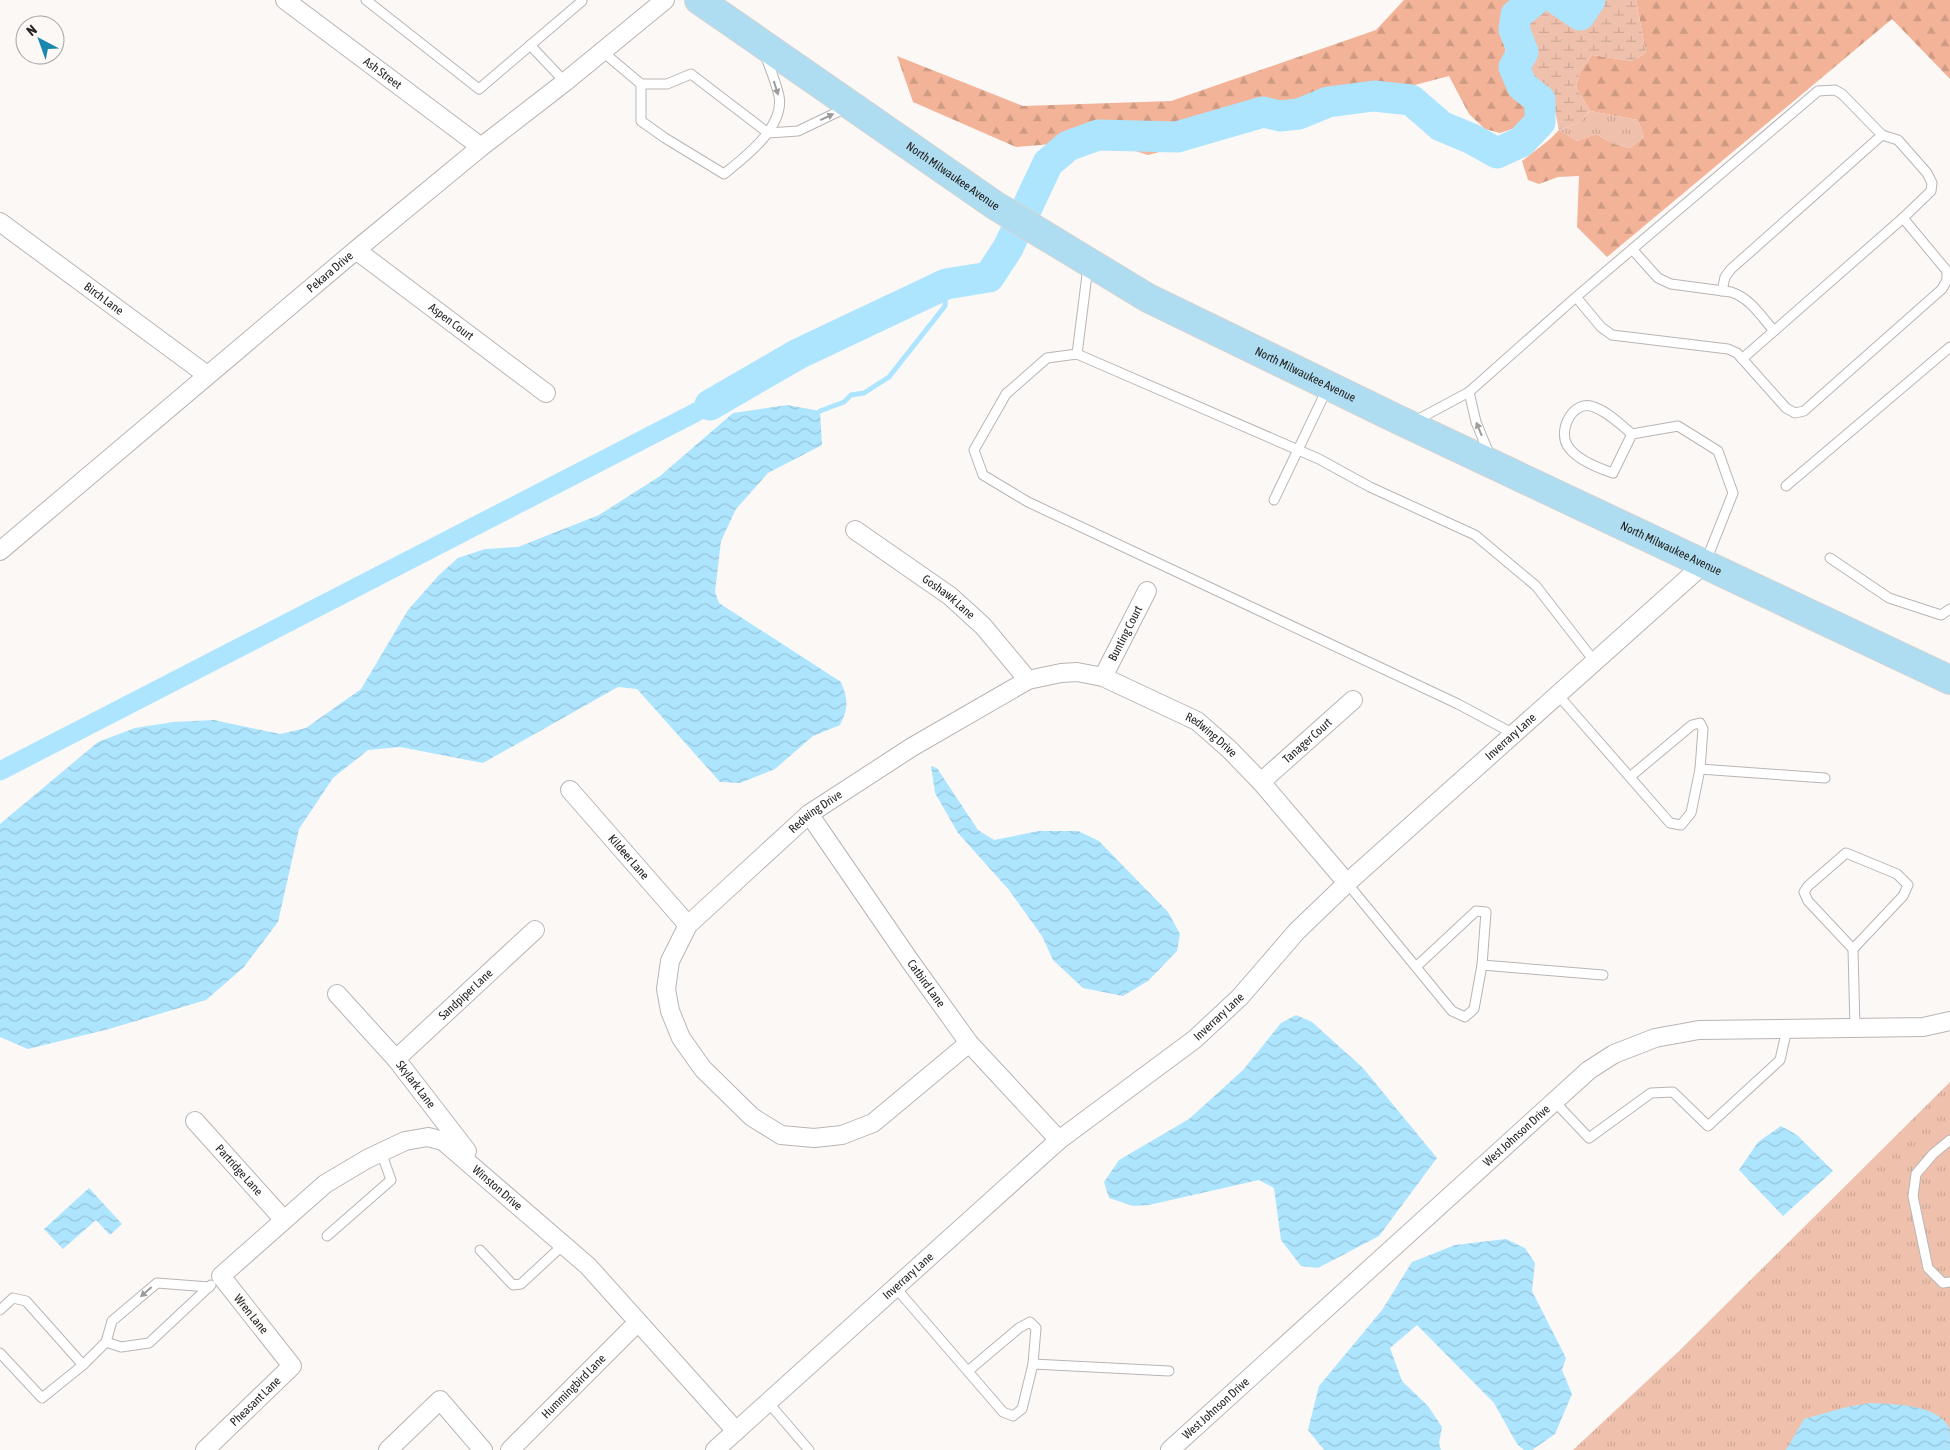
<svg xmlns="http://www.w3.org/2000/svg" width="1950" height="1450" viewBox="0 0 1950 1450" font-family="'Asap Condensed',sans-serif">
  <defs>
    <pattern id="grass-tufts" width="24" height="20" patternUnits="userSpaceOnUse" patternTransform="scale(1.25)"><rect width="24" height="20" fill="#efc1ad"/><path d="M3 7l-1-3M5 7V3M7 7l1-3M15 17l-1-3M17 17v-4M19 17l1-3" fill="none" stroke="#cda695"/></pattern>
    <pattern id="forest-firs" width="22" height="20" patternUnits="userSpaceOnUse" patternTransform="scale(1.25)"><rect width="22" height="20" fill="#f2b398"/><path d="M5 1l3.5 6h-7zM16 11l3.5 6h-7z" fill="#cf9a83"/></pattern>
    <pattern id="wetland-marsh" width="20" height="14" patternUnits="userSpaceOnUse" patternTransform="scale(1.25)"><rect width="20" height="14" fill="#efc1ad"/><path d="M1 5h8M5 5V1M11 12h8M15 12V8" fill="none" stroke="#cda695"/></pattern>
    <pattern id="water-waves" width="16" height="10" patternUnits="userSpaceOnUse" patternTransform="scale(1.25)"><rect width="16" height="10" fill="#aee5fe"/><path d="M0 5q4-4 8 0t8 0" fill="none" stroke="#96c4da"/></pattern>
  </defs>
  <rect width="100%" height="100%" fill="#fcf8f6"/>
  <!-- grass -->
  <g fill="url(#grass-tufts)">
    <polygon points="1590,111 1638,120 1644,137 1630,148 1614,144 1596,134 1577,141 1559,130 1578,123"/>
    <polygon points="1950,1082 1950,1450 1573,1450 1678,1352"/>
  </g>
  <!-- forest -->
  <g fill="url(#forest-firs)">
    <polygon points="1404,0 1519,0 1509,15 1505,36 1506,72 1529,115 1518,127 1500,133 1485,129 1469,114 1449,76 1148,155 1101,140 1016,147 913,102 897,56 1023,106 1171,101 1376,30"/>
    <polygon points="1636,0 1950,0 1950,79 1892,19 1607,257 1577,227 1579,176 1558,177 1539,184 1528,180 1522,161 1549,140 1559,130 1577,141 1596,134 1614,144 1630,148 1644,137 1638,120 1590,111 1576,87 1581,70 1592,55 1632,61 1646,53"/>
  </g>
  <!-- wetland -->
  <path fill="url(#wetland-marsh)" d="M1603,0H1636L1646,53L1632,61L1592,55L1581,70L1576,87L1590,111L1578,123L1559,130L1552,97L1543,85L1533,78L1530,70L1528,21C1547,0 1558,10 1577,24C1589,20 1596,11 1603,0Z"/>
  <!-- water -->
  <g fill="url(#water-waves)">
    <path d="M787,405L820,411L822,445L768,473L736,509L721,541L715,592L719,603L841,682C848,700 849,707 840,725L813,736L775,769L740,783L720,782L637,689L618,687L483,763L400,747L368,750L333,778L299,829L278,922L244,967L206,1000L109,1029L28,1049L0,1037V824L98,742L135,728L173,722L214,720L280,734L306,728L361,689L408,610L439,575L458,558L485,549L518,547L599,515L660,476L733,413Z"/>
    <polygon points="931,766 937,768 978,830 994,840 1039,831 1078,831 1099,841 1168,912 1180,934 1177,951 1148,981 1123,996 1083,988 1053,960 1042,936 1009,890 958,833 935,793"/>
    <polygon points="1296,1015 1312,1022 1363,1068 1437,1158 1379,1236 1318,1268 1301,1266 1281,1240 1274,1188 1259,1180 1149,1205 1133,1206 1109,1198 1104,1182 1119,1160 1189,1119 1243,1070 1281,1023"/>
    <polygon points="1781,1126 1797,1135 1833,1171 1783,1216 1739,1170 1758,1142"/>
    <polygon points="89,1188 122,1224 110,1235 96,1220 63,1249 44,1229"/>
    <polygon points="1506,1239 1525,1248 1535,1263 1532,1291 1566,1358 1562,1370 1572,1394 1555,1434 1532,1450 1524,1450 1517,1444 1494,1403 1417,1325 1390,1348 1402,1381 1428,1406 1442,1427 1439,1443 1441,1450 1324,1450 1308,1430 1319,1386 1382,1310 1412,1262 1455,1245"/>
    <path d="M1870,1403C1893,1404 1936,1404 1949,1427C1950,1432 1950,1443 1950,1450H1786L1804,1419L1847,1407Z"/>
  </g>
  <g fill="none" stroke-linecap="round" stroke-linejoin="round">
    <!-- stream -->
    <polyline stroke="#aee5fe" stroke-width="5" points="820,411 844,402 851,395 864,393 889,377 945,306 946,284"/>
    <!-- canal -->
    <polyline stroke="#aee5fe" stroke-width="19" points="0,771 710,405"/>
    <!-- river -->
    <g stroke="#aee5fe" stroke-width="31">
      <polyline points="1558,0 1580,15 1590,0"/>
      <polyline points="710,405 798,354 946,284 989,277 1008,248 1048,163 1068,146 1098,135 1177,137 1263,112 1280,116 1299,114 1328,102 1374,96 1411,100 1441,126 1472,139 1497,153 1521,142 1540,122 1540,100 1522,86 1514,67 1523,52 1514,29 1516,15 1535,0"/>
    </g>
    <!-- lane casing -->
    <g stroke="#b9b5b4" stroke-width="11">
      <g id="lane">
        <polyline points="366,0 479,89 582,1 581,0"/>
        <polyline points="530,45 565,82"/>
        <polyline points="603,52 641,84 667,84 691,74 768,133 798,131 848,107"/>
        <path d="M641,84V121L665,138L724,174C745,157 785,127 779,96C776,82 770,68 765,55"/>
        <path d="M1632,249L1658,278L1671,284L1731,292C1750,298 1761,316 1774,331"/>
        <polyline points="1088,267 1077,354 1319,459 1370,487 1475,535 1536,586 1595,662"/>
        <polyline points="1722,291 1725,277 1731,269 1882,135"/>
        <polyline points="1077,354 1047,358 1006,394 974,450 983,475 1028,502 1458,704 1514,734"/>
        <polyline points="1742,359 1903,218"/>
        <polyline points="1469,392 1476,422 1490,456"/>
        <polyline points="1415,421 1469,392 1576,297 1818,91 1835,90 1842,94 1882,135 1898,140 1927,173 1932,183 1931,191 1903,218 1947,271 1947,280 1942,289 1804,411 1795,413 1786,408 1737,353 1728,349 1612,335 1601,327 1576,297"/>
        <path d="M1632,434L1613,473C1598,468 1575,459 1567,445C1558,428 1574,399 1594,407C1608,412 1621,425 1632,434L1678,426L1718,451L1733,493L1706,561"/>
        <polyline points="1786,486 1950,347"/>
        <polyline points="1274,500 1327,389"/>
        <polyline points="1830,558 1889,598 1941,615 1950,609"/>
        <polyline points="1558,695 1670,823 1681,825 1691,813 1700,769 1703,729 1700,723 1692,725 1631,776"/>
        <polyline points="1700,769 1825,778"/>
        <polygon points="1846,853 1897,874 1908,885 1903,896 1853,949 1808,901 1804,892 1808,886"/>
        <polyline points="1347,883 1452,1011 1465,1017 1474,1009 1482,965 1486,912 1476,911 1417,966"/>
        <polyline points="1853,949 1855,1028"/>
        <polyline points="1482,965 1603,975"/>
        <polyline points="1554,1101 1589,1138 1651,1093 1673,1092 1708,1126 1780,1060 1787,1029"/>
        <polyline points="1950,1140 1933,1154 1916,1174 1913,1196 1928,1268 1943,1283 1950,1282"/>
        <polyline points="327,1236 391,1180 381,1152"/>
        <polyline points="480,1250 513,1285 521,1284 563,1245"/>
        <polyline points="895,1287 1003,1412 1013,1416 1022,1409 1033,1364 1036,1328 1030,1322 1019,1328 968,1371"/>
        <polyline points="0,1310 13,1298 26,1301 83,1365"/>
        <polyline points="106,1342 121,1347 149,1343 211,1285"/>
        <polyline points="0,1353 42,1398 83,1365 106,1342 112,1321 157,1283 209,1287"/>
        <polyline points="1033,1364 1169,1371"/>
        <polyline points="767,1401 809,1450"/>
      </g>
    </g>
    <!-- street casing -->
    <g stroke="#b9b5b4" stroke-width="20">
      <g id="street">
        <path id="s1" d="M285,0L481,147"/>
        <path id="s2" d="M0,222L207,375"/>
        <path id="s3" d="M356,250L546,393"/>
        <path id="s4" d="M855,530L950,596L983,626L1028,680"/>
        <path id="s5" d="M0,551L356,250L481,147L565,82L665,0"/>
        <path id="s6" d="M1103,677L1147,591"/>
        <path id="s7" d="M1261,782L1353,700"/>
        <path id="s8" d="M570,790L688,925"/>
        <path id="s9" d="M809,814L910,961L969,1043L1059,1140"/>
        <path id="s10" d="M337,994L396,1059L467,1151"/>
        <path id="s11" d="M969,1043L873,1123L842,1135L814,1138L781,1135L752,1117L703,1069L681,1038L670,1011L666,989L670,961L688,925L809,814L912,747L1028,680L1061,673L1077,672L1103,677L1197,721L1229,749L1261,782L1347,883"/>
        <path id="s12" d="M396,1059L535,930"/>
        <path id="s13" d="M195,1121L284,1220"/>
        <path id="s14" d="M205,1450L292,1366L221,1276L325,1184L367,1159L405,1141L428,1137L443,1141L588,1266L736,1431"/>
        <polyline points="388,1450 440,1400 483,1450"/>
        <path id="s15" d="M510,1450L638,1322"/>
        <path id="s16" d="M715,1450L1059,1140L1195,1039L1240,997L1297,931L1347,883L1705,563"/>
        <path id="s17" d="M1170,1450L1589,1070L1614,1054L1655,1038L1699,1030L1923,1027L1950,1021"/>
      </g>
    </g>
    <!-- primary casing -->
    <g stroke="#d4d3d3" stroke-width="30">
      <g id="primary">
        <path id="s18" d="M699,0L996,206L1148,298L1399,420L1950,680"/>
      </g>
    </g>
    <!-- lane -->
    <use href="#lane" stroke="#fff" stroke-width="9"/>
    <!-- street -->
    <use href="#street" stroke="#fff" stroke-width="18"/>
    <!-- primary -->
    <use href="#primary" stroke="#aeddf2" stroke-width="28"/>
  </g>
  <!-- one-way arrows -->
  <defs><path id="oneway-solid" d="M-6-.8H1V-3.2L6.5 0L1 3.2V.8H-6Z" transform="scale(1.25)"/></defs>
  <g fill="#9d9c9c">
    <use href="#oneway-solid" transform="translate(776 88) rotate(72)"/>
    <use href="#oneway-solid" transform="translate(827 117) rotate(-25)"/>
    <use href="#oneway-solid" transform="translate(1479 429) rotate(-112)"/>
    <use href="#oneway-solid" transform="translate(146 1292) rotate(139)"/>
  </g>
  <g text-anchor="middle" dominant-baseline="central" stroke-width="4" stroke-linejoin="round" paint-order="stroke">
    <!-- street labels -->
    <g font-size="12" fill="#262424" stroke="#fcf8f6">
      <text stroke="none"><textPath href="#s1" startOffset="122">Ash Street</textPath></text>
      <text stroke="none"><textPath href="#s18" startOffset="309">North Milwaukee Avenue</textPath></text>
      <text stroke="none"><textPath href="#s5" startOffset="432">Pekara Drive</textPath></text>
      <text stroke="none"><textPath href="#s2" startOffset="129">Birch Lane</textPath></text>
      <text stroke="none"><textPath href="#s3" startOffset="119">Aspen Court</textPath></text>
      <text stroke="none"><textPath href="#s18" startOffset="714">North Milwaukee Avenue</textPath></text>
      <text stroke="none"><textPath href="#s18" startOffset="1119">North Milwaukee Avenue</textPath></text>
      <text stroke="none"><textPath href="#s4" startOffset="115">Goshawk Lane</textPath></text>
      <text stroke="none"><textPath href="#s6" startOffset="49">Bunting Court</textPath></text>
      <text stroke="none"><textPath href="#s11" startOffset="1101">Redwing Drive</textPath></text>
      <text stroke="none"><textPath href="#s16" startOffset="1070">Inverrary Lane</textPath></text>
      <text stroke="none"><textPath href="#s7" startOffset="62">Tanager Court</textPath></text>
      <text stroke="none"><textPath href="#s11" startOffset="651">Redwing Drive</textPath></text>
      <text stroke="none"><textPath href="#s8" startOffset="89">Kildeer Lane</textPath></text>
      <text stroke="none"><textPath href="#s9" startOffset="206">Catbird Lane</textPath></text>
      <text stroke="none"><textPath href="#s12" startOffset="95">Sandpiper Lane</textPath></text>
      <text stroke="none"><textPath href="#s16" startOffset="665">Inverrary Lane</textPath></text>
      <text stroke="none"><textPath href="#s10" startOffset="120">Skylark Lane</textPath></text>
      <text stroke="none"><textPath href="#s17" startOffset="468">West Johnson Drive</textPath></text>
      <text stroke="none"><textPath href="#s13" startOffset="66">Partridge Lane</textPath></text>
      <text stroke="none"><textPath href="#s14" startOffset="576">Winston Drive</textPath></text>
      <text stroke="none"><textPath href="#s16" startOffset="260">Inverrary Lane</textPath></text>
      <text transform="translate(251 1314) rotate(51)">Wren Lane</text>
      <text stroke="none"><textPath href="#s15" startOffset="90">Hummingbird Lane</textPath></text>
      <text stroke="none"><textPath href="#s14" startOffset="70">Pheasant Lane</textPath></text>
      <text stroke="none"><textPath href="#s17" startOffset="62">West Johnson Drive</textPath></text>
    </g>
  </g>
  <!-- north arrow -->
  <g transform="translate(40 40) rotate(319)"><circle r="24" fill="#fcf8f6" stroke="#a6a3a2"/>
  <path d="M0-4L9 19L0 12L-9 19Z" fill="#1a87ae"/>
  <text y="-8" font-size="14" font-weight="bold" text-anchor="middle" fill="#262424">N</text>
  </g>
</svg>
